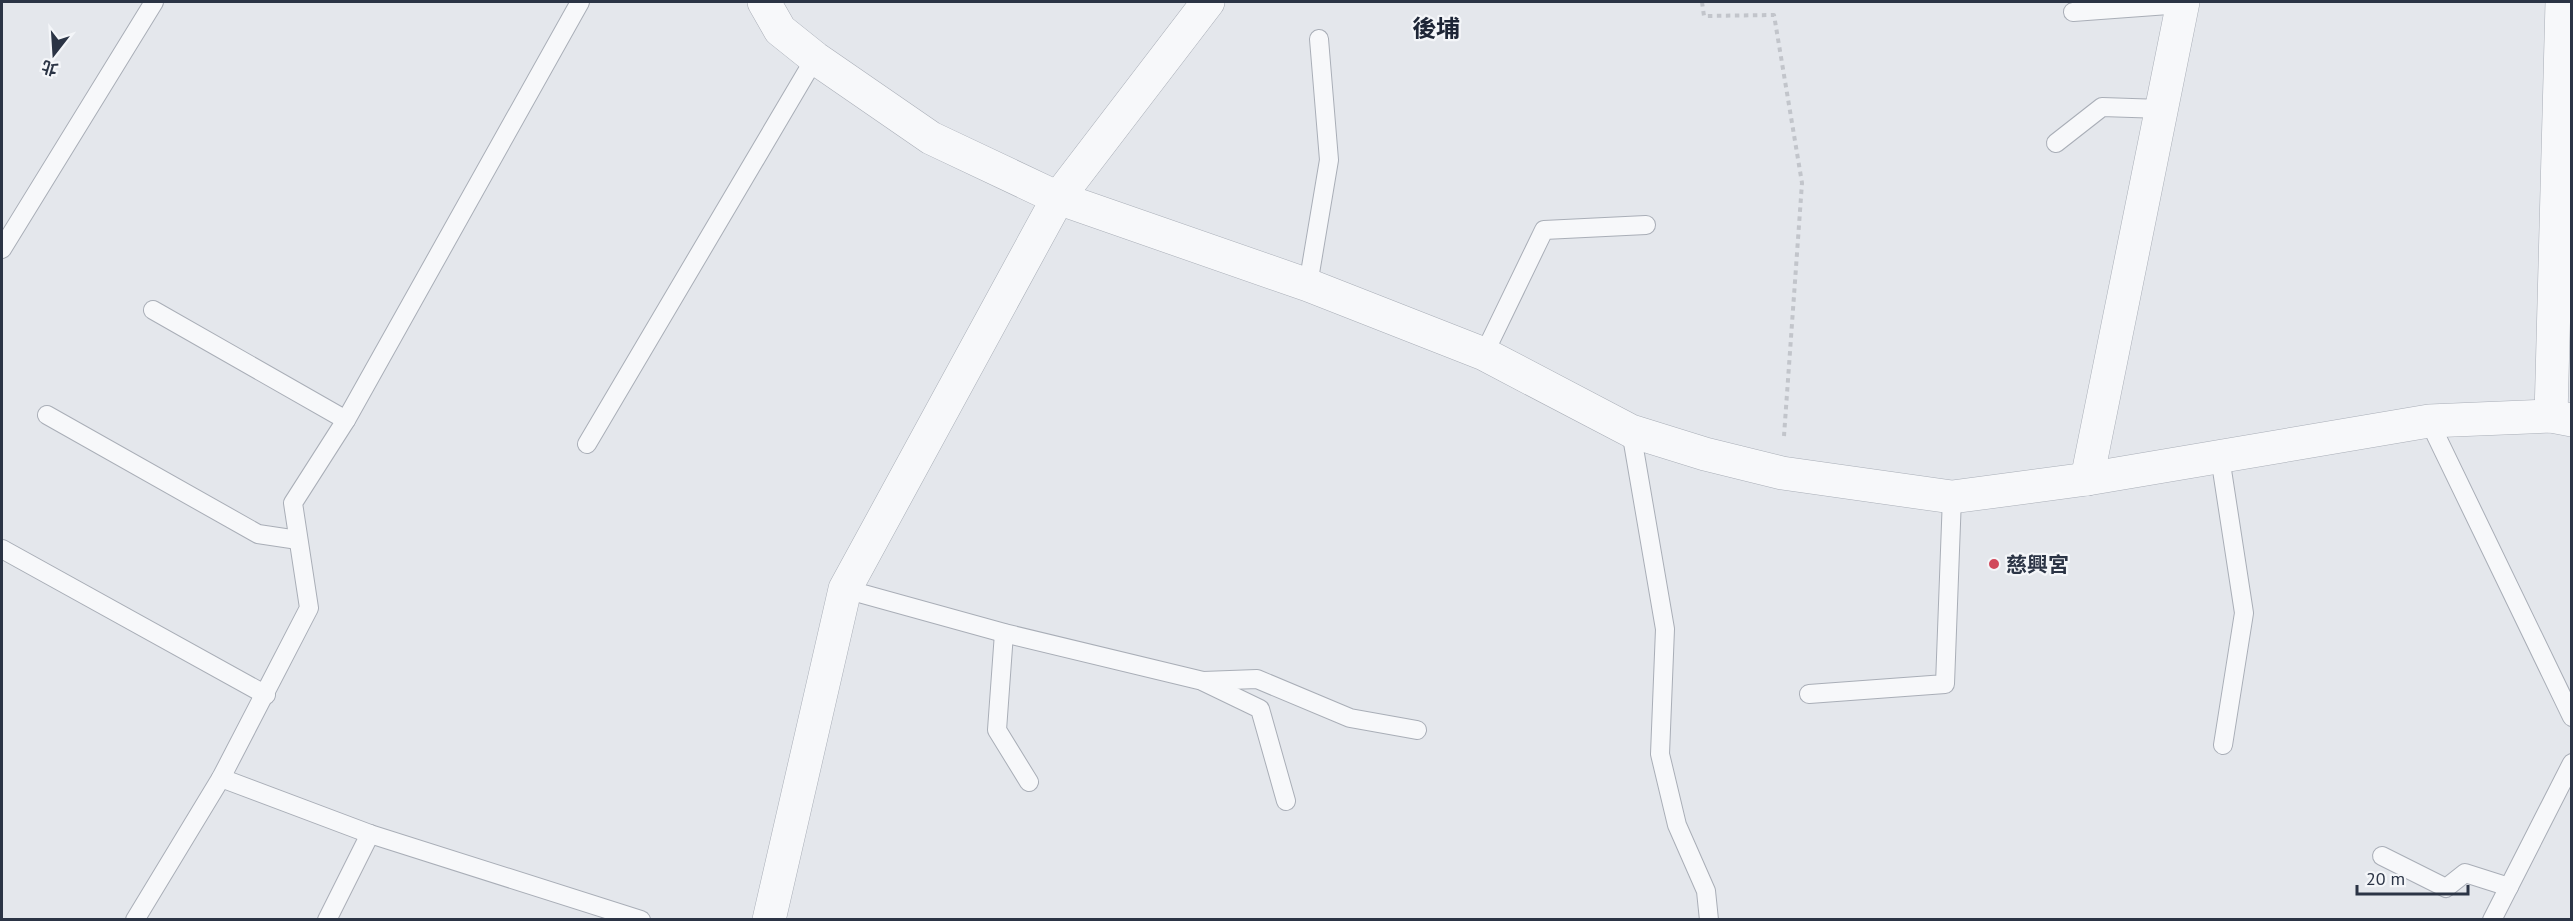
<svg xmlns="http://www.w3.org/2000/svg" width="2573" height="921" viewBox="0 0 2573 921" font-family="'PT Sans','Noto Sans TC',sans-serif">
  <rect width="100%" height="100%" fill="#e4e7ec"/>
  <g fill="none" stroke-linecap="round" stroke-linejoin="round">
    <!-- service casing -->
    <g stroke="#a9aeb7" stroke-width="20">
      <g id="service">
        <polyline points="2073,12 2182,4"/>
        <polyline points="2056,143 2102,107 2162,109"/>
        <polyline points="2,249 154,2"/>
        <polyline points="1308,285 1329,160 1319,39"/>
        <polyline points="153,310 346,420"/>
        <polyline points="1484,354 1544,230 1646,225"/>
        <polyline points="47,415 258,534 298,540"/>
        <polyline points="2429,421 2572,717"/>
        <polyline points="1631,431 1665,629 1660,754 1677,825 1706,891 1709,920"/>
        <polyline points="587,444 815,58"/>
        <polyline points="2220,457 2244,613 2223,745"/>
        <polyline points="2,549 266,695"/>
        <polyline points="845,589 1004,633 1203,681 1257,679 1350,718 1417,730"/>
        <polyline points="1004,633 997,730 1029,782"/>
        <polyline points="1204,682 1260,709 1286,801"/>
        <polyline points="1809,694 1945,684 1952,497"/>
        <polyline points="221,778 370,834 641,920"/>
        <polyline points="2382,856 2446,888 2465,873 2509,887"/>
        <polyline points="135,920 221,778 309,608 293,503 346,420 580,2"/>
        <polyline points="327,920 370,834"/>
        <polyline points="2492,920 2572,763"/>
      </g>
    </g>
    <!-- minor casing -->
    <g stroke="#a9aeb7" stroke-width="34">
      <g id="minor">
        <polyline points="764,2 780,30 815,58 931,138 1058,198 1308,285 1484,354 1631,431 1705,454 1782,473 1952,497 2087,479"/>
        <polyline points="2551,416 2562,2"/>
        <polyline points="769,920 845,589 1058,198 1208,2"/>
      </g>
    </g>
    <!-- tertiary casing -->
    <g stroke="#a9aeb7" stroke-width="34">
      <polyline id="tertiary" points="2183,2 2087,479 2429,421 2551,416 2572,420"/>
    </g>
    <!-- path -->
    <polyline stroke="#c2c5cb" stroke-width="4" stroke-dasharray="4.5 4.5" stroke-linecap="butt" points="1702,2 1704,16 1774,15 1802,183 1784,436"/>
    <!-- service -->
    <use href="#service" stroke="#f7f8fa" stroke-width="18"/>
    <!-- minor -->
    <use href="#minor" stroke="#f7f8fa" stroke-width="33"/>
    <!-- tertiary -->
    <use href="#tertiary" stroke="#f7f8fa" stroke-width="33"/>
  </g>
  <!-- markers -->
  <circle fill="#d1495b" stroke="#f4f6f9" stroke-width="2" cx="1994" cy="564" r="6"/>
  <g text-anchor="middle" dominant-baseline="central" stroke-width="4.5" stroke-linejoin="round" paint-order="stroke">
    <!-- poi labels -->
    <g font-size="21" font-weight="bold" fill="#2b3445" stroke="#f4f6f9" text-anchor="start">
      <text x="2006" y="564">慈興宮</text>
    </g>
    <!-- quarter labels -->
    <g font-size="24" font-weight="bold" fill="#1d2536" stroke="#f4f6f9">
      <text x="1436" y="28">後埔</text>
    </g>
  </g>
  <!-- border -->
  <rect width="2573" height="921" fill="none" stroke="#2b3445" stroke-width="6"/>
  <!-- north arrow -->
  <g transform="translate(54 54) rotate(197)" stroke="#f4f6f9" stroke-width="4.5" paint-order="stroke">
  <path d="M0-4.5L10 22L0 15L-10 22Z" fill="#2b3445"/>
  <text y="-9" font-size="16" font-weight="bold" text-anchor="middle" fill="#2b3445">北</text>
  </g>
  <!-- scale -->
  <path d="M2357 885v9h111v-9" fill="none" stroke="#2b3445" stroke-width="3"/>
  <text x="2366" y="885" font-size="18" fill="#2b3445" stroke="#f4f6f9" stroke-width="4.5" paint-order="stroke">20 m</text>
</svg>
